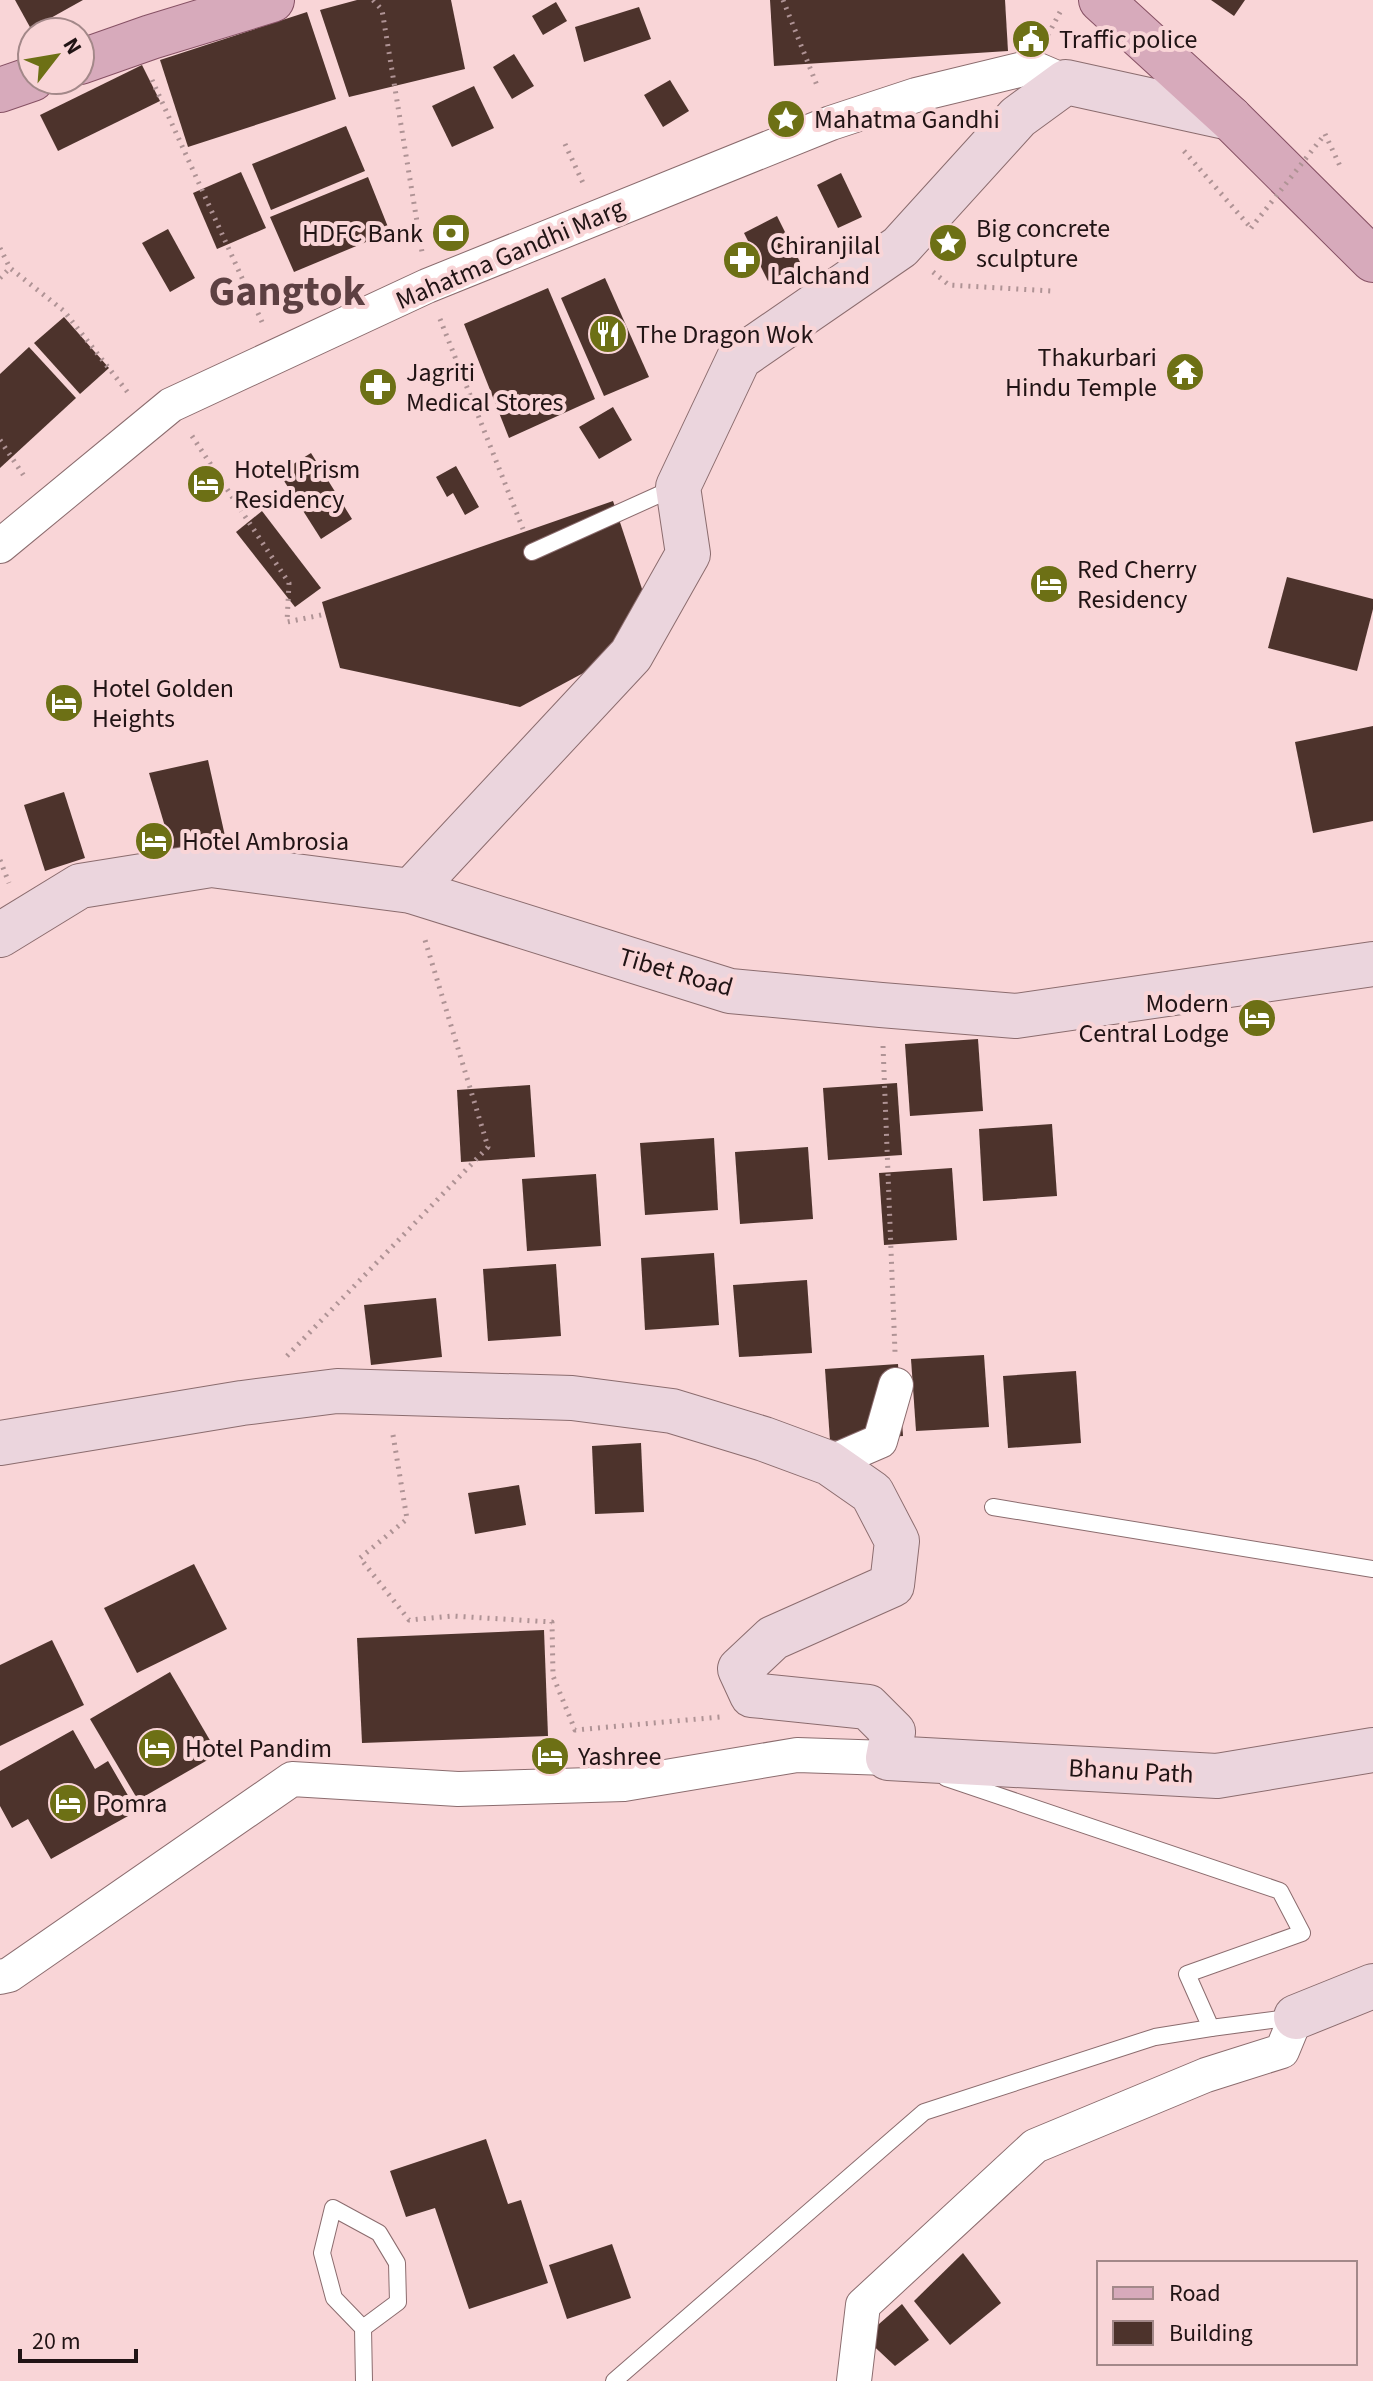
<svg xmlns="http://www.w3.org/2000/svg" width="1373" height="2381" viewBox="0 0 1373 2381" font-family="'Source Sans 3',sans-serif">
  <rect width="100%" height="100%" fill="#f9d5d7"/>
  <!-- building -->
  <g fill="#4d332c">
    <polygon points="15,0 83,0 31,29"/>
    <polygon points="357,0 451,0 465,69 349,97 320,10"/>
    <polygon points="770,0 1005,0 1008,51 774,66"/>
    <polygon points="1211,0 1245,0 1234,16"/>
    <polygon points="556,2 567,21 543,35 532,16"/>
    <polygon points="639,7 651,39 584,62 575,27"/>
    <polygon points="307,12 336,99 188,147 160,60"/>
    <polygon points="514,54 534,86 512,99 493,67"/>
    <polygon points="142,65 160,101 58,151 40,115"/>
    <polygon points="670,80 689,111 663,127 644,95"/>
    <polygon points="474,86 494,128 452,147 432,106"/>
    <polygon points="346,126 365,171 271,210 252,164"/>
    <polygon points="241,172 266,228 217,249 193,193"/>
    <polygon points="841,173 862,217 838,228 817,185"/>
    <polygon points="368,177 390,232 294,272 270,217"/>
    <polygon points="777,216 801,264 768,281 744,233"/>
    <polygon points="168,229 195,278 170,292 142,243"/>
    <polygon points="605,278 649,377 604,396 561,298"/>
    <polygon points="548,288 595,399 509,438 464,324"/>
    <polygon points="64,317 109,368 80,394 34,343"/>
    <polygon points="29,347 76,398 0,468 0,374"/>
    <polygon points="613,407 632,440 599,459 579,427"/>
    <polygon points="311,453 352,519 321,539 279,473"/>
    <polygon points="456,466 479,507 465,515 453,493 447,497 436,477"/>
    <polygon points="613,501 645,598 615,656 520,707 340,668 322,602"/>
    <polygon points="262,511 321,588 295,607 236,532"/>
    <polygon points="1287,577 1373,599 1373,609 1357,671 1268,648"/>
    <polygon points="1373,726 1373,821 1313,833 1295,742"/>
    <polygon points="208,760 225,836 172,850 149,773"/>
    <polygon points="64,792 85,858 45,871 24,805"/>
    <polygon points="978,1039 983,1111 910,1116 905,1044"/>
    <polygon points="897,1083 902,1155 828,1160 823,1088"/>
    <polygon points="530,1085 535,1157 461,1162 457,1090"/>
    <polygon points="1052,1124 1057,1196 983,1201 979,1129"/>
    <polygon points="714,1138 718,1210 645,1215 640,1143"/>
    <polygon points="808,1147 813,1219 740,1224 735,1152"/>
    <polygon points="952,1168 957,1240 884,1245 879,1173"/>
    <polygon points="596,1174 601,1246 527,1251 522,1179"/>
    <polygon points="714,1253 719,1325 645,1330 641,1258"/>
    <polygon points="556,1264 561,1336 488,1341 483,1269"/>
    <polygon points="807,1280 812,1353 739,1357 733,1285"/>
    <polygon points="436,1298 442,1357 371,1365 364,1305"/>
    <polygon points="984,1355 989,1427 916,1431 911,1359"/>
    <polygon points="898,1364 903,1436 830,1441 825,1369"/>
    <polygon points="1076,1371 1081,1443 1008,1448 1003,1376"/>
    <polygon points="641,1443 644,1512 595,1514 592,1446"/>
    <polygon points="519,1485 526,1525 475,1534 468,1493"/>
    <polygon points="194,1564 227,1629 137,1673 104,1608"/>
    <polygon points="544,1630 548,1736 362,1743 357,1638"/>
    <polygon points="52,1640 84,1705 0,1746 0,1665"/>
    <polygon points="170,1672 218,1754 138,1800 90,1719"/>
    <polygon points="73,1730 95,1769 108,1761 137,1811 51,1859 28,1819 12,1828 0,1806 0,1771"/>
    <polygon points="486,2139 508,2204 521,2200 548,2283 469,2309 435,2208 406,2217 390,2171"/>
    <polygon points="612,2244 631,2298 567,2319 549,2265"/>
    <polygon points="963,2253 1001,2303 950,2345 914,2301"/>
    <polygon points="902,2304 929,2340 895,2366 864,2337"/>
  </g>
  <g fill="none" stroke-linecap="round" stroke-linejoin="round">
    <!-- lane casing -->
    <g stroke="#8b6c6e" stroke-width="18">
      <g id="lane">
        <polyline points="532,552 676,487"/>
        <polyline points="993,1507 1373,1569"/>
        <polyline points="946,1778 1280,1891 1302,1933 1187,1974 1211,2028 1295,2017"/>
        <polyline points="363,2328 398,2302 397,2263 379,2233 333,2208 322,2253 334,2298 363,2328 364,2381"/>
        <polyline points="614,2381 924,2112 1155,2037 1211,2028"/>
      </g>
    </g>
    <!-- street casing -->
    <g stroke="#8b6c6e" stroke-width="36">
      <g id="street">
        <polyline points="0,546 171,405 427,286 831,123 916,95 1031,67 1066,82"/>
        <polyline points="829,1463 880,1441 896,1385"/>
        <polyline points="0,1977 9,1975 292,1779 458,1789 624,1784 797,1755 888,1758"/>
        <polyline points="854,2381 863,2305 1035,2146 1206,2075 1282,2051 1296,2017"/>
      </g>
    </g>
    <!-- secondary casing -->
    <g stroke="#8b6c6e" stroke-width="46">
      <g id="secondary">
        <polyline points="411,891 631,655 688,554 678,487 739,358 900,247 1018,117 1066,82 1230,118"/>
        <polyline points="0,935 80,886 211,865 411,891 730,991 881,1005 1016,1016 1373,964"/>
        <polyline points="0,1443 242,1403 337,1391 572,1398 672,1411 764,1439 829,1463 872,1493 897,1541 892,1585 773,1638 740,1669 752,1695 868,1707 893,1732 888,1758 1217,1776 1373,1750"/>
        <polyline points="1296,2017 1373,1986"/>
      </g>
    </g>
    <!-- primary casing -->
    <g stroke="#865164" stroke-width="46">
      <g id="primary">
        <polyline points="1101,0 1230,118 1373,260"/>
        <polyline points="80,62 151,37 272,0"/>
        <polyline points="0,90 32,79"/>
      </g>
    </g>
    <!-- path -->
    <g stroke="#af9395" stroke-width="5" stroke-dasharray="2 6" stroke-linecap="butt">
      <polyline points="373,0 382,10 422,252"/>
      <polyline points="783,0 818,88"/>
      <polyline points="1048,35 1060,12"/>
      <polyline points="152,80 262,322"/>
      <polyline points="1325,134 1340,166"/>
      <polyline points="565,144 583,183"/>
      <polyline points="1184,151 1251,228"/>
      <polyline points="0,248 10,268 64,311 129,394"/>
      <polyline points="933,272 949,285 1052,291"/>
      <polyline points="0,278 10,268"/>
      <polyline points="440,319 523,529"/>
      <polyline points="192,436 289,583 287,622 326,614"/>
      <polyline points="0,440 26,479"/>
      <polyline points="0,860 9,883"/>
      <polyline points="883,1046 895,1352"/>
      <polyline points="287,1356 488,1147 425,940"/>
      <polyline points="393,1435 407,1519 360,1558 409,1620 452,1616 552,1622 553,1676 575,1730 720,1717"/>
    </g>
    <!-- lane -->
    <use href="#lane" stroke="#fff" stroke-width="16"/>
    <!-- street -->
    <use href="#street" stroke="#fff" stroke-width="34"/>
    <!-- secondary -->
    <use href="#secondary" stroke="#ebd5dd" stroke-width="44"/>
    <!-- primary -->
    <use href="#primary" stroke="#d7aabb" stroke-width="44"/>
    <!-- path-bridge -->
    <polyline stroke="#af9395" stroke-width="5" stroke-dasharray="2 6" stroke-linecap="butt" points="1251,228 1325,134"/>
  </g>
  <!-- icons -->
  <defs>
    <g id="civic-disc" transform="scale(2)"><circle r="9.5" fill="#6d7015" stroke="#f9d5d7"/><path d="M-.6-6.5H3V-4.5H.6V-3L4-1V1h2V6H-6V1h2V-1L-.6-3ZM-1.2 2.5V6h2.4V2.5Z" fill="#fff"/></g>
    <g id="sight-disc" transform="scale(2)"><circle r="9.5" fill="#6d7015" stroke="#f9d5d7"/><path d="M0-6L1.8-2.2L6-1.7L2.9 1.2L3.7 5.4L0 3.3L-3.7 5.4L-2.9 1.2L-6-1.7L-1.8-2.2Z" fill="#fff"/></g>
    <g id="bank-disc" transform="scale(2)"><circle r="9.5" fill="#6d7015" stroke="#f9d5d7"/><path d="M-6-4H6V4H-6ZM0-2.3a2.3 2.3 0 1 0 0 4.6a2.3 2.3 0 1 0 0-4.6Z" fill="#fff"/></g>
    <g id="pharmacy-disc" transform="scale(2)"><circle r="9.5" fill="#6d7015" stroke="#f9d5d7"/><path d="M-2-6h4v4h4v4h-4v4h-4v-4h-4v-4h4Z" fill="#fff"/></g>
    <g id="restaurant-disc" transform="scale(2)"><circle r="9.5" fill="#6d7015" stroke="#f9d5d7"/><path d="M-5-6h1v4h1v-4h1v4h1v-4h1v5L-1.5 .5V6h-2V.5L-5-1ZM5-6V6H3V1.5H1.5Q1.5-4 5-6Z" fill="#fff"/></g>
    <g id="temple-disc" transform="scale(2)"><circle r="9.5" fill="#6d7015" stroke="#f9d5d7"/><path d="M0-6L5-2H3V0L6.5 2.5H4V6H1.5V3h-3V6H-4V2.5H-6.5L-3 0V-2H-5Z" fill="#fff"/></g>
    <g id="hotel-disc" transform="scale(2)"><circle r="9.5" fill="#6d7015" stroke="#f9d5d7"/><path d="M-6-4.5h1.5V1H6V5H4.5V3h-9V5H-6ZM-4 0a1.8 1.8 0 1 1 3.6 0ZM.5 0V-2.5h3Q6-2.5 6 0Z" fill="#fff"/></g>
  </defs>
  <g fill-rule="evenodd">
    <use href="#civic-disc" x="1031" y="39"/>
    <use href="#sight-disc" x="786" y="119"/>
    <use href="#bank-disc" x="451" y="233"/>
    <use href="#sight-disc" x="948" y="243"/>
    <use href="#pharmacy-disc" x="742" y="260"/>
    <use href="#restaurant-disc" x="608" y="334"/>
    <use href="#temple-disc" x="1185" y="372"/>
    <use href="#pharmacy-disc" x="378" y="387"/>
    <use href="#hotel-disc" x="206" y="484"/>
    <use href="#hotel-disc" x="1049" y="584"/>
    <use href="#hotel-disc" x="64" y="703"/>
    <use href="#hotel-disc" x="154" y="841"/>
    <use href="#hotel-disc" x="1257" y="1018"/>
    <use href="#hotel-disc" x="157" y="1748"/>
    <use href="#hotel-disc" x="550" y="1756"/>
    <use href="#hotel-disc" x="68" y="1803"/>
  </g>
  <g text-anchor="middle" dominant-baseline="central" stroke-width="8" stroke-linejoin="round" paint-order="stroke">
    <!-- poi labels -->
    <g font-size="26" fill="#211415" stroke="#f9d5d7" text-anchor="start">
      <text x="1059" y="39">Traffic police</text>
      <text x="814" y="119">Mahatma Gandhi</text>
      <text x="976" y="228">Big concrete<tspan x="976" dy="30">sculpture</tspan></text>
      <text x="423" y="233" text-anchor="end">HDFC Bank</text>
      <text x="770" y="245">Chiranjilal<tspan x="770" dy="30">Lalchand</tspan></text>
      <text x="636" y="334">The Dragon Wok</text>
      <text x="1157" y="357" text-anchor="end">Thakurbari<tspan x="1157" dy="30">Hindu Temple</tspan></text>
      <text x="406" y="372">Jagriti<tspan x="406" dy="30">Medical Stores</tspan></text>
      <text x="234" y="469">Hotel Prism<tspan x="234" dy="30">Residency</tspan></text>
      <text x="1077" y="569">Red Cherry<tspan x="1077" dy="30">Residency</tspan></text>
      <text x="92" y="688">Hotel Golden<tspan x="92" dy="30">Heights</tspan></text>
      <text x="182" y="841">Hotel Ambrosia</text>
      <text x="1229" y="1003" text-anchor="end">Modern<tspan x="1229" dy="30">Central Lodge</tspan></text>
      <text x="185" y="1748">Hotel Pandim</text>
      <text x="578" y="1756">Yashree</text>
      <text x="96" y="1803">Pomra</text>
    </g>
    <!-- street labels -->
    <g font-size="26" fill="#211415" stroke="#f9d5d7">
      <text transform="translate(510 254) rotate(-23)">Mahatma Gandhi Marg</text>
      <text transform="translate(676 972) rotate(16)">Tibet Road</text>
      <text transform="translate(1131 1771) rotate(3)">Bhanu Path</text>
    </g>
    <!-- town labels -->
    <g font-size="42" font-weight="bold" fill="#5d4042" stroke="#f9d5d7">
      <text x="287" y="292">Gangtok</text>
    </g>
  </g>
  <!-- legend -->
  <rect x="1097" y="2261" width="260" height="104" fill="#f9d5d7" stroke="#a38889" stroke-width="2"/>
  <rect x="1113" y="2287" width="40" height="12" fill="#d7aabb" stroke="#a38889" stroke-width="2"/>
  <text x="1169" y="2301" font-size="24" fill="#211415">Road</text>
  <rect x="1113" y="2321" width="40" height="24" fill="#4d332c" stroke="#a38889" stroke-width="2"/>
  <text x="1169" y="2341" font-size="24" fill="#211415">Building</text>
  <!-- north arrow -->
  <g transform="translate(56 56) rotate(59)"><circle r="38" fill="#f9d5d7" stroke="#a38889" stroke-width="2"/>
  <path d="M0-6L14 30L0 20L-14 30Z" fill="#6d7015"/>
  <text y="-12" font-size="22" font-weight="bold" text-anchor="middle" fill="#211415">N</text>
  </g>
  <!-- scale -->
  <path d="M20 2349v12h116v-12" fill="none" stroke="#211415" stroke-width="4"/>
  <text x="32" y="2349" font-size="24" fill="#211415" stroke="#f9d5d7" stroke-width="6" paint-order="stroke">20 m</text>
</svg>
